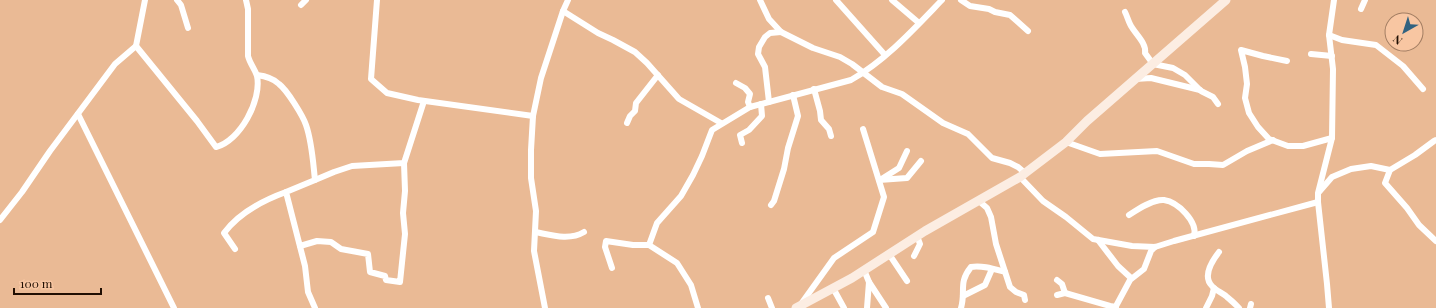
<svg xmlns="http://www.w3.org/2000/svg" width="1436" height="308" viewBox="0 0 1436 308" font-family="'Playfair Display',serif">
  <rect width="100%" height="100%" fill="#eaba95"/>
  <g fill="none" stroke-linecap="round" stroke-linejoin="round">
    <!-- street -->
    <g stroke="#fff" stroke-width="6">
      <polyline points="177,0 181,5 188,28"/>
      <polyline points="377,0 371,79 387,93 418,100 533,116"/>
      <polyline points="760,0 769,19 781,32 813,48 840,57 852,64 882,87 902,94 943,123 968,134 992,158 1010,163 1018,167 1025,173"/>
      <polyline points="836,0 885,55"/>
      <polyline points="892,0 919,23"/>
      <polyline points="961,0 970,6 989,9 995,12 1010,15 1028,31"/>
      <polyline points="301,5 306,0"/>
      <polyline points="1361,9 1365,0"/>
      <polyline points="563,11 598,33 613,40 635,52 647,63 679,99 721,123"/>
      <path d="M1125,12C1127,16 1128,20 1130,24C1134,33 1147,43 1145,53L1153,64L1173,68L1185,75L1201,91L1213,97L1218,104"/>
      <polyline points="1329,35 1342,40 1376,45 1403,66 1423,89"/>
      <path d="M136,46L197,121L216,147C240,141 262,100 257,76C255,69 250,64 248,56V9L246,0"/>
      <polyline points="1311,54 1332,56"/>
      <polyline points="1287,61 1263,56 1241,50 1245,67 1247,84 1245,98 1249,113 1258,127 1269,139 1288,146 1303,146 1332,138"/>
      <path d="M257,75C265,76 273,78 279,84C287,90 303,116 306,125C312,142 313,162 315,180L286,192L305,266L308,292L315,308"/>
      <polyline points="1135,79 1151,78 1200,90"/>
      <polyline points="736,83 745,88 750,94 748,102 750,107"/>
      <polyline points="814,89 820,111 821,120 829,129 831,136"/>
      <polyline points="769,102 765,67 758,54 759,47 765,37 770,33 781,32"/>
      <polyline points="78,114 174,308"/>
      <polyline points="627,123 630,116 635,111 636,103 658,75"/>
      <polyline points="1436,140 1434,141 1415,155 1390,170 1385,183 1407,208 1419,225 1436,241"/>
      <polyline points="1066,142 1100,154 1157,151 1194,164 1209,164 1223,165 1247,151 1273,140"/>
      <polyline points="742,143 740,135 749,130 762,116 761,104"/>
      <polyline points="1020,177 1043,201 1066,217 1093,239 1132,246 1155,247 1174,241 1318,202"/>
      <polyline points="315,180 334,172 352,166 404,163 424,101"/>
      <polyline points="879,180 907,178 921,161"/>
      <polyline points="880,180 899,168 907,151"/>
      <polyline points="1319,192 1332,177 1351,169 1371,166 1390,170"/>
      <polyline points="979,201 987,208 991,217 996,244 1010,287 1016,292 1024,295 1025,300"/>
      <polyline points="771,205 774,201 784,169 788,148 798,116 793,95"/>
      <path d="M1129,215C1138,209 1153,199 1164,200C1178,202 1198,222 1194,236"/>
      <polyline points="0,220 22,192 50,151 115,64 136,46 145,0"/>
      <path d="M535,232C551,235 569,241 584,232"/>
      <polyline points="1098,240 1118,266 1131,278"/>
      <path d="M649,245L657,223L681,196L693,175L702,156L712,130L750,107L851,80C886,60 914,29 942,0"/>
      <polyline points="300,246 317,241 331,242 341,249 368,254 370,272 385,276 386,280 400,282 405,234 403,213 405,191 404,163"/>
      <path d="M235,249L224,233C239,213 264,200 286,192"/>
      <path d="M1219,252C1212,261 1202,276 1212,286C1216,291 1223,293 1227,297C1231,300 1235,304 1239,308"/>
      <polyline points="889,254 907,281"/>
      <polyline points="914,256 920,244 917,236"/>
      <polyline points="612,268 605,247 606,241 633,245 649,245 677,263 691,285 698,308"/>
      <polyline points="864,270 869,282 867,308"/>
      <polyline points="1057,280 1062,284 1065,293"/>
      <polyline points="869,282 886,308"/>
      <polyline points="833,288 844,308"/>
      <polyline points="1057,295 1065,293 1110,306 1116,307"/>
      <polyline points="963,296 985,285 992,269"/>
      <polyline points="768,298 772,308"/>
      <polyline points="801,304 834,258 873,232 884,197 863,129"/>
      <polyline points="545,308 534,251 536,211 531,178 531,150 533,116 541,78 563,11 568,0"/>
      <path d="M961,308C966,291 958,283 971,267C982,265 994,269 1005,272"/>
      <polyline points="1115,308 1130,280 1144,269 1151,251 1155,247"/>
      <polyline points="1206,308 1212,296 1214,288"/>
      <polyline points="1250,308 1251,304"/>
      <polyline points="1329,308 1327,284 1318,202 1318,193 1332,138 1333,69 1329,35 1334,0"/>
    </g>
    <!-- secondary -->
    <polyline stroke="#fcede2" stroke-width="9" points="796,308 852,278 925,231 1020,177 1066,142 1087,121 1226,0"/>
  </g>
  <!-- north arrow -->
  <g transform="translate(1404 32) rotate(219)"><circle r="19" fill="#f8c6a2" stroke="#a27d62"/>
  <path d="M0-3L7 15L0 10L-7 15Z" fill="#316280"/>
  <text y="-6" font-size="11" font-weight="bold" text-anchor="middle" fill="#200f03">N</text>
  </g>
  <!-- scale -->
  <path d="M14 288v6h87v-6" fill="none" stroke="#200f03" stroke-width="2"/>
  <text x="20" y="288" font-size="12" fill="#200f03" stroke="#f8c6a2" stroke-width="3" paint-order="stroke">100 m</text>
</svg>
